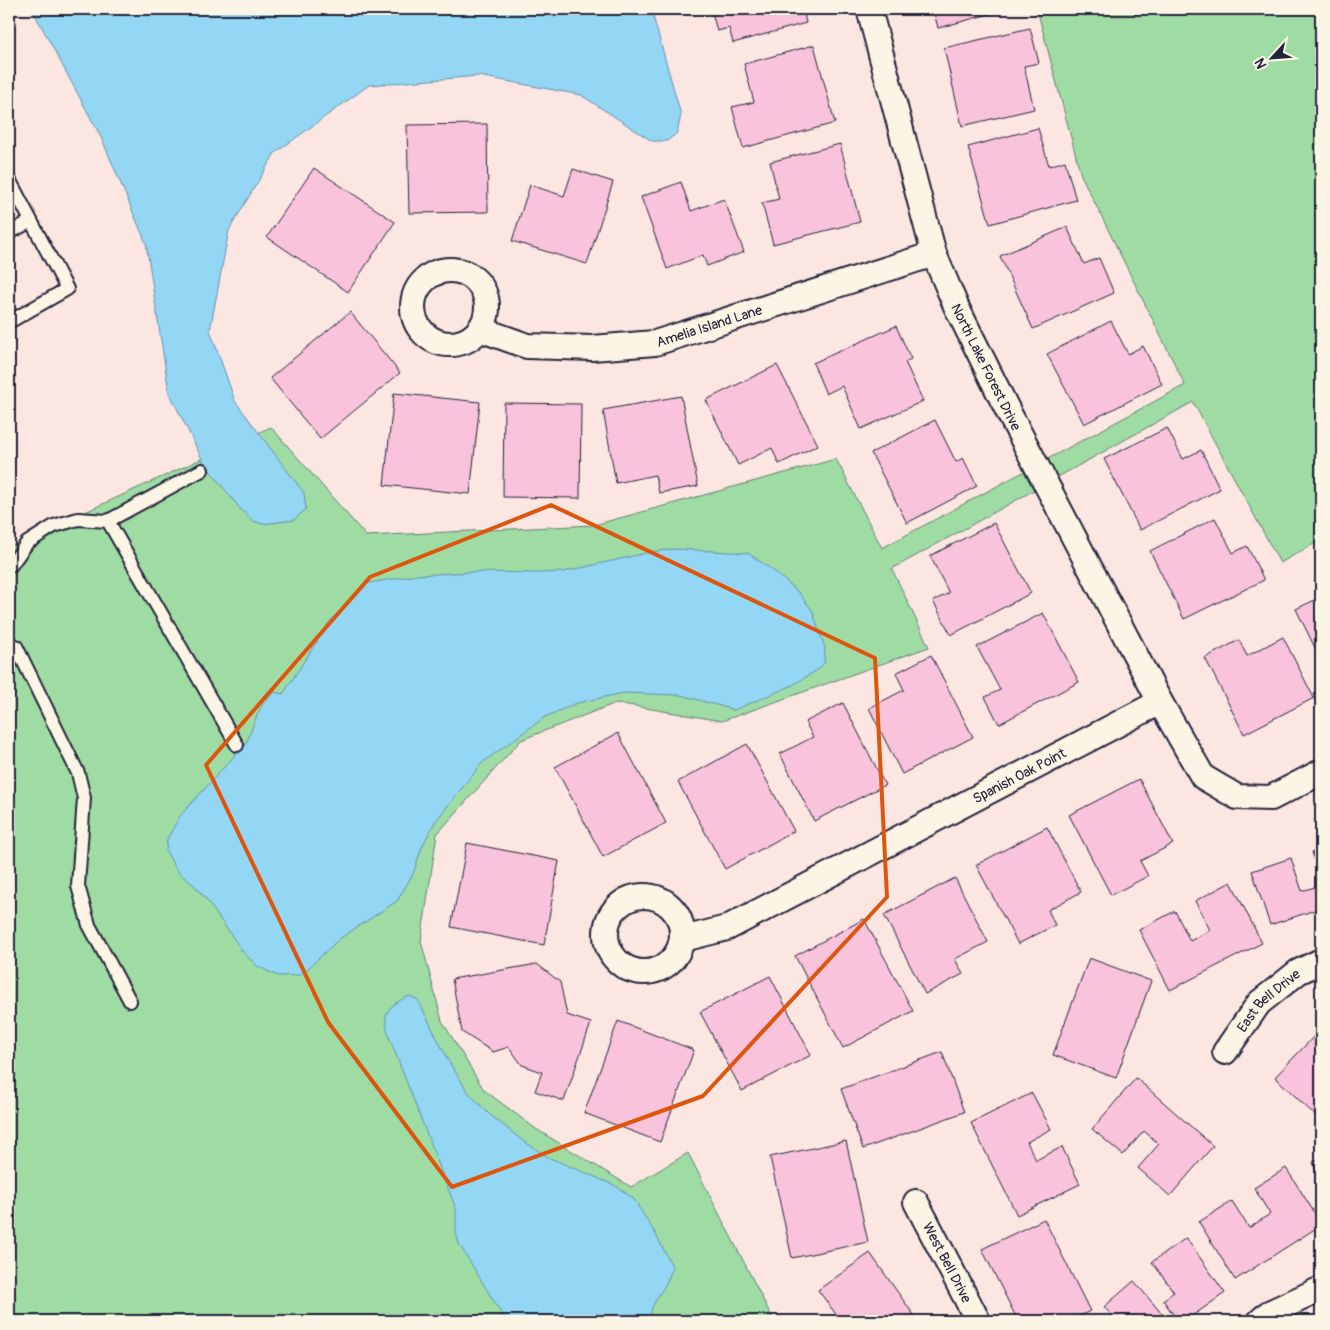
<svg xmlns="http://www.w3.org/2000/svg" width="1330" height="1330" viewBox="0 0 1330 1330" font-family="Pangolin,sans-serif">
  <rect width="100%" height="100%" fill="#fbe6e2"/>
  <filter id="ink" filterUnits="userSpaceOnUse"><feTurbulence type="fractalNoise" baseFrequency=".02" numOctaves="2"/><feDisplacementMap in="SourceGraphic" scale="10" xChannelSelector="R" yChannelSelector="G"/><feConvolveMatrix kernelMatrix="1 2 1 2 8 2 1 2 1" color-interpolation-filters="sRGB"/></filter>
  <g filter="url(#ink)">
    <!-- green -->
    <polygon fill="#9fdca4" stroke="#607f70" points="1037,9 1321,9 1321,540 1280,563 1193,402 892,569 929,647 722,721 616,703 521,740 437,834 421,941 442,1021 484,1090 536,1129 631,1187 688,1153 774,1321 9,1321 9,547 271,427 366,536 594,525 836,459 882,548 1185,385 1081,175"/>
    <!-- water -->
    <g fill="#93d7f4" stroke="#668faa">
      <polygon points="32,9 651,9 681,115 677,133 667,141 652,141 581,95 479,76 369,85 275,153 229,230 210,330 235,401 304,493 306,509 294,520 263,524 253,521 241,510 204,463 169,392 146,243 101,137"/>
      <polygon points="676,549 748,553 775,572 799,593 812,610 825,648 824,663 819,669 793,685 734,710 681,695 623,693 577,703 545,717 482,763 435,822 422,847 413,874 397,901 339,939 301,975 278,976 257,966 243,952 206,899 194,885 180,874 173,864 166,851 167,839 180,816 236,754 245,746 257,715 264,702 275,692 283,694 330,621 369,583 417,575 471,572 539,573 563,572 651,552"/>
      <path d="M410,996L418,1000L449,1062L468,1092L489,1114L523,1141L550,1158L614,1185L633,1198L655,1233L673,1268C670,1273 669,1278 666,1283C660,1295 648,1308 650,1321H506L459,1244L456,1233V1209L389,1037C388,1032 386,1026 386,1021C385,1007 399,1000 410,996Z"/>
    </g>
    <!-- building -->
    <g fill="#fac3dc" stroke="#22223b">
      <polygon points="711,9 803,9 806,23 733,43 729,28 717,31"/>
      <polygon points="933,9 1008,9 938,28"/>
      <polygon points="1030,28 1039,63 1024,66 1034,109 962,126 944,48"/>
      <polygon points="814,45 835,123 743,148 732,107 754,102 744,64"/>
      <polygon points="487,124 488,212 409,213 407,125"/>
      <polygon points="1038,128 1049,166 1065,161 1076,200 990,224 968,147"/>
      <polygon points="840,144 860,222 773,244 762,203 779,199 770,162"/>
      <polygon points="314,168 395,222 348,292 267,237"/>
      <polygon points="573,169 613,182 587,264 512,241 530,185 564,196"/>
      <polygon points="681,182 691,211 724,199 744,252 707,266 703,255 667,269 641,197"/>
      <polygon points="1067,227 1084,264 1099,258 1114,293 1033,329 1000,256"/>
      <polygon points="350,312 400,373 320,439 270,378"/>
      <polygon points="1111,321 1128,354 1143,346 1162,384 1084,424 1047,354"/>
      <polygon points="896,326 911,359 905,362 923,401 861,429 842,386 826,394 813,363"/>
      <polygon points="777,365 818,445 779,464 772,448 738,465 706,400"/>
      <polygon points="394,393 480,402 470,494 384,485"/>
      <polygon points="681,396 698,486 659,493 655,475 616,483 603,410"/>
      <polygon points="504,403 581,404 580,498 503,497"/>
      <polygon points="935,420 956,462 963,458 977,486 907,523 871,453"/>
      <polygon points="1167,428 1183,459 1201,450 1220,489 1140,530 1104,459"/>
      <polygon points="1215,518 1233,553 1247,546 1264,580 1184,619 1150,551"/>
      <polygon points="994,523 1031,593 951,635 933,601 949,593 930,556"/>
      <polygon points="1321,597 1321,660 1296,609"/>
      <polygon points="1043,613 1079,682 999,724 985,697 1000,690 977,647"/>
      <polygon points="1283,637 1314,698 1244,734 1205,658 1239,640 1247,656"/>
      <polygon points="931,655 973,737 902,774 869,708 904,690 896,673"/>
      <polygon points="843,703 885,785 814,821 780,754 813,737 805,722"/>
      <polygon points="618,733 666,823 603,857 555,767"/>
      <polygon points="747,744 794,831 725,869 678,782"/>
      <polygon points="1139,779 1173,844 1140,861 1148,876 1111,895 1069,815"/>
      <polygon points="1047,827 1081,892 1048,910 1055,925 1018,944 976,865"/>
      <polygon points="467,843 559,861 544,945 451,927"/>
      <polygon points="1321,849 1321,881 1312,852"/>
      <polygon points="1291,858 1302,891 1321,885 1321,908 1270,925 1252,871"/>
      <polygon points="955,878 988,942 955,959 963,974 925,994 884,915"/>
      <polygon points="1231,882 1262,943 1170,990 1139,930 1175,911 1190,941 1210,930 1195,901"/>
      <polygon points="864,919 913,1011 843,1048 795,956"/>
      <polygon points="1089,958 1151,981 1116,1078 1053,1055"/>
      <polygon points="537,964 560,982 567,1015 591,1023 564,1101 535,1091 542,1072 522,1065 509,1047 493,1052 462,1032 452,979"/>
      <polygon points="770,976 811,1055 742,1091 700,1012"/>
      <polygon points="618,1021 694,1050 660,1142 584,1113"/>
      <polygon points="1321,1029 1321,1121 1275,1077"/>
      <polygon points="942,1052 964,1112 863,1149 841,1089"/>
      <polygon points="1136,1078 1213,1146 1170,1196 1138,1168 1159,1144 1144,1131 1123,1155 1092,1129"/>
      <polygon points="1032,1093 1051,1129 1027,1142 1036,1160 1062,1147 1080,1184 1017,1215 971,1123"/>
      <polygon points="846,1141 868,1242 792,1258 770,1157"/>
      <polygon points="1321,1159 1321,1185 1313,1162"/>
      <polygon points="1286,1168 1321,1223 1321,1225 1235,1280 1199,1222 1232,1201 1249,1228 1270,1214 1254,1188"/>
      <polygon points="1044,1219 1090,1311 1070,1321 1018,1321 982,1249"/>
      <polygon points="1186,1238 1225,1293 1185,1321 1178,1321 1163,1300 1174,1292 1152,1262"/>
      <polygon points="870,1253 918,1321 841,1321 818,1290"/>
      <polygon points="1134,1281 1168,1321 1117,1321 1104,1307"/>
    </g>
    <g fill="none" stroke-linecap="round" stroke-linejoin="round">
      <!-- lane casing -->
      <g stroke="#22223b" stroke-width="16">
        <g id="lane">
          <polyline points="9,179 67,289 9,322"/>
          <polyline points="9,233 31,221"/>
          <polyline points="108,521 202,470"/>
          <polyline points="9,566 11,565 27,543 54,526 78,519 108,521 237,745"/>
          <polyline points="9,643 16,646 78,773 84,798 78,886 89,925 130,1001"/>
        </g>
      </g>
      <!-- street casing -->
      <g stroke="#22223b" stroke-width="28">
        <g id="street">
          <path id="s1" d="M869,9L934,254L956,306L1010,415L1160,702"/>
          <circle cx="450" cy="307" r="37"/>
          <path id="s2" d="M480,329L527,346L592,348L655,343L934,254"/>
          <circle cx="644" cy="934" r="38"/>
          <path id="s3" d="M683,939L727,928L1160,702L1203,777L1237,797L1271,798L1321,772"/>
          <path id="s4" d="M1225,1052L1259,1003L1298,972L1321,961"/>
          <path id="s5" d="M916,1202L978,1321"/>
          <polyline points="1260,1321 1269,1313 1321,1289"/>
        </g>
      </g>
      <!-- lane -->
      <use href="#lane" stroke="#fcf5e5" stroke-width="12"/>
      <!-- street -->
      <use href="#street" stroke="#fcf5e5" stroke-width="24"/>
    </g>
  </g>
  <!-- marked area -->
  <path fill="none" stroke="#de560e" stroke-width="4" stroke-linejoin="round" d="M551,505L875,658L887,897L703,1096L452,1187L328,1022L206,765L370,577Z"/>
  <g text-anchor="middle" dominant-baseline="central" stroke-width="4" stroke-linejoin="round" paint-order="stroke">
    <!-- street labels -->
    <g font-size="14" fill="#22223b" stroke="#fcf5e5">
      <text stroke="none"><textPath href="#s2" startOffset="235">Amelia Island Lane</textPath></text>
      <text stroke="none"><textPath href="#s1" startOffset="378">North Lake Forest Drive</textPath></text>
      <text stroke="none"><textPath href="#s3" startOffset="375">Spanish Oak Point</textPath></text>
      <text stroke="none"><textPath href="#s4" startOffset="68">East Bell Drive</textPath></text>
      <text stroke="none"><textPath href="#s5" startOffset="68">West Bell Drive</textPath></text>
    </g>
  </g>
  <!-- margin -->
  <rect width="1330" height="1330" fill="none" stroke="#fcf5e5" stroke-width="30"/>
  <rect x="15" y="15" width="1300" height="1300" fill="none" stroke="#22223b" stroke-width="2" filter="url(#ink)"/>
  <!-- north arrow -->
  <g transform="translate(1272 58) rotate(244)" stroke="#fcf5e5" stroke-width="4" paint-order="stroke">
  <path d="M0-4L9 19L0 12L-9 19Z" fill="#22223b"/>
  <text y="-8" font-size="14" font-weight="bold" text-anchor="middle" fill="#22223b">N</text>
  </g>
</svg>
